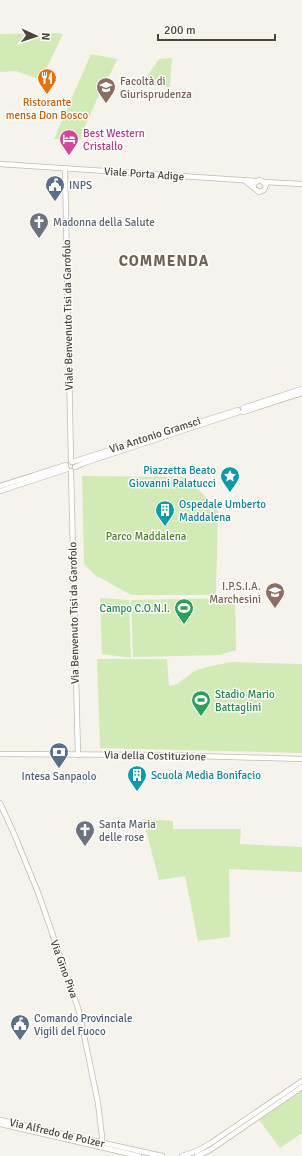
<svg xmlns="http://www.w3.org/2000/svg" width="302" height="1156" viewBox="0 0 302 1156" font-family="Signika,sans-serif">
  <rect width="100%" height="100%" fill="#f6f3ec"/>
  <!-- green -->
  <g fill="#d2eab5">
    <polygon points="58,33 63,34 41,80 16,71 0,72 0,34"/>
    <polygon points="91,54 117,59 117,60 109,76 107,77 82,133 81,140 54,139"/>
    <polygon points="172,58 170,87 141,85 159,59"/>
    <polygon points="82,476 186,477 218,510 216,595 131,595 99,577 97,577 84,564"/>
    <polygon points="100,598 129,600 131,658 102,654"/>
    <polygon points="235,598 236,650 220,655 133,657 131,600"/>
    <polygon points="97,659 167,659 169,686 177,684 193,672 203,668 231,662 302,664 302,753 100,748"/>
    <polygon points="143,819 173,821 173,829 241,829 240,844 302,847 302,872 229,869 230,937 198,941 185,876 159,880"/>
    <polygon points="302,1091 302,1133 280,1148 259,1120"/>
  </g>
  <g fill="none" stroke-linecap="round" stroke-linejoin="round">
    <!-- tertiary casing -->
    <g stroke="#c2bbae" stroke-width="6">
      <g id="tertiary">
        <polyline points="0,164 256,181"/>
        <polyline points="65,169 71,461"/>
        <polyline points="245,181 259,192 264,190 266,185 262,181 259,180 254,184 254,188"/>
        <polyline points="264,182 302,184"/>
        <polyline points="243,408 302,389"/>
        <polyline points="243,412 302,393"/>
        <polyline points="72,462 238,410"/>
        <polyline points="75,467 84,463 239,412"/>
        <polyline points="71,471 78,755"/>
        <polyline points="0,486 66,465"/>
        <polyline points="0,491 67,469"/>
        <polyline points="0,754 163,755 302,759"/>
        <polyline points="0,803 15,836 39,895 79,1011 98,1103 102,1137 101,1147"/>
        <polyline points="0,1120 162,1156"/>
        <polyline points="0,1124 139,1156"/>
        <polyline points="182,1156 197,1151 211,1143 302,1081"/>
        <polyline points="197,1156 210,1150 302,1087"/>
      </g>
    </g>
    <!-- tertiary -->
    <use href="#tertiary" stroke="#fff" stroke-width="4.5"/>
  </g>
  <!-- icons -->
  <defs>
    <g id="restaurant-pin" transform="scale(1)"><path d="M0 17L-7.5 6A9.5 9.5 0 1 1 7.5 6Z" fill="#e8710a" stroke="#fff"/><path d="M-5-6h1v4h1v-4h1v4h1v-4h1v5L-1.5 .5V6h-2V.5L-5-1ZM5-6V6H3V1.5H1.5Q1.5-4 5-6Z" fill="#fff"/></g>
    <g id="university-pin" transform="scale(1)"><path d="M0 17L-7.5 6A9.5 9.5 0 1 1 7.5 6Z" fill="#8d6e63" stroke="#fff"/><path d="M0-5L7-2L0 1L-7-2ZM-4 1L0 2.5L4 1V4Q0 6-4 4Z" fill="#fff"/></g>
    <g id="hotel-pin" transform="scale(1)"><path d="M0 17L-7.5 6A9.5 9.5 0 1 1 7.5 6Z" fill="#d1479c" stroke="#fff"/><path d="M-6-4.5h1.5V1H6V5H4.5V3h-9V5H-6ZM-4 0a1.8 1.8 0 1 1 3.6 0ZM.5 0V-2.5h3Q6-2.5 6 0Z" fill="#fff"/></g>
    <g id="civic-pin" transform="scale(1)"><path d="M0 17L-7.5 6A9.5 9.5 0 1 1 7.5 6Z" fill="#5c6f8a" stroke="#fff"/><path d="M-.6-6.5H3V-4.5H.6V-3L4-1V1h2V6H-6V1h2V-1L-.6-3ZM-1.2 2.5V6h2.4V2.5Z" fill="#fff"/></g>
    <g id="church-pin" transform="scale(1)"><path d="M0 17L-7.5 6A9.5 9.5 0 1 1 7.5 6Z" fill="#6b7280" stroke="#fff"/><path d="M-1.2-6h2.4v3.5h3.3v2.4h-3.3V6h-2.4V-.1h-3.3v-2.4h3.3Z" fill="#fff"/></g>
    <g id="sight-pin" transform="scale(1)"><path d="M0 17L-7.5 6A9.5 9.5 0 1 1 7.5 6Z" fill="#0f9aa8" stroke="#fff"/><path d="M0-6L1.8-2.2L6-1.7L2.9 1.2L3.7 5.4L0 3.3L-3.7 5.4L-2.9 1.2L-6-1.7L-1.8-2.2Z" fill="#fff"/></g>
    <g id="building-pin" transform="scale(1)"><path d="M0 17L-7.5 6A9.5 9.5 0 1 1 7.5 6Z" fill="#0f9aa8" stroke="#fff"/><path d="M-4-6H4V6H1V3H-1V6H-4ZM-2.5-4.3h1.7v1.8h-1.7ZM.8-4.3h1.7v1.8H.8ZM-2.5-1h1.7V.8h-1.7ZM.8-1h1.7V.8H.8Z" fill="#fff"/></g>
    <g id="stadium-pin" transform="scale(1)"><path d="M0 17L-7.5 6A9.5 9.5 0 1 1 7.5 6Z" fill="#2e9e5b" stroke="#fff"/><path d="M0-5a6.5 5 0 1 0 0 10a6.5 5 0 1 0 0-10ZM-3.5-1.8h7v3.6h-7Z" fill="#fff"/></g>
    <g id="bank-pin" transform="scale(1)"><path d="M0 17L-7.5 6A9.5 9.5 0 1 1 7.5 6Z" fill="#5c6f8a" stroke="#fff"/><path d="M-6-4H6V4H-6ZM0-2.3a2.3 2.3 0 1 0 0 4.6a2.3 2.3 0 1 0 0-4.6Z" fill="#fff"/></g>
  </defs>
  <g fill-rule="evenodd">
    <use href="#restaurant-pin" x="47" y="78"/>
    <use href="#university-pin" x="106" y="87"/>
    <use href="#hotel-pin" x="69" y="139"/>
    <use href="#civic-pin" x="55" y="185"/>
    <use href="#church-pin" x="39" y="222"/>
    <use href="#sight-pin" x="230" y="476"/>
    <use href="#building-pin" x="165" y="510"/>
    <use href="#university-pin" x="275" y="592"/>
    <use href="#stadium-pin" x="184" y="608"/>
    <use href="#stadium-pin" x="201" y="700"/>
    <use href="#bank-pin" x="59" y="752"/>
    <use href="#building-pin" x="137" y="775"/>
    <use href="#church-pin" x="85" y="830"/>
    <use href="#civic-pin" x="20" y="1024"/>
  </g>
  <g text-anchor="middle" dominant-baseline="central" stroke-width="3" stroke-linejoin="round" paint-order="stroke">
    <!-- education labels -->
    <g font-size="11" fill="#785e54" stroke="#fff" text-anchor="start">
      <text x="120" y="81">Facoltà di<tspan x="120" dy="13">Giurisprudenza</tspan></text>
      <text x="261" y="586" text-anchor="end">I.P.S.I.A.<tspan x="261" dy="13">Marchesini</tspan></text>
    </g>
    <!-- food labels -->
    <g font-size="11" fill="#c56008" stroke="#fff">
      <text x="47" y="102">Ristorante<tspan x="47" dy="13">mensa Don Bosco</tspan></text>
    </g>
    <!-- hotel labels -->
    <g font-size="11" fill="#b23c85" stroke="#fff" text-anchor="start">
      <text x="83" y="133">Best Western<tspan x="83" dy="13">Cristallo</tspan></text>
    </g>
    <!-- street labels -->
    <g font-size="11" fill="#4b4439" stroke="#fff">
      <text transform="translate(144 174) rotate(4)">Viale Porta Adige</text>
      <text transform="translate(68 315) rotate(-91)">Viale Benvenuto Tisi da Garofolo</text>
      <text transform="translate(155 435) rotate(-18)">Via Antonio Gramsci</text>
      <text transform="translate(74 613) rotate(-91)">Via Benvenuto Tisi da Garofolo</text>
      <text transform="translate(155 756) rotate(1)">Via della Costituzione</text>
      <text transform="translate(64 969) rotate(70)">Via Gino Piva</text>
      <text transform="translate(57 1133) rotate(13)">Via Alfredo de Polzer</text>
    </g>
    <!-- service labels -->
    <g font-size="11" fill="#4e5e75" stroke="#fff" text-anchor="start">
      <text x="69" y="185">INPS</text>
      <text x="59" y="776" text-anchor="middle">Intesa Sanpaolo</text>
      <text x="34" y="1018">Comando Provinciale<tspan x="34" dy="13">Vigili del Fuoco</tspan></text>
    </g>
    <!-- worship labels -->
    <g font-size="11" fill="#5b616d" stroke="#fff" text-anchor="start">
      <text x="53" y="222">Madonna della Salute</text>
      <text x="99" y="824">Santa Maria<tspan x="99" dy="13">delle rose</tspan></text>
    </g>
    <!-- culture labels -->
    <g font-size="11" fill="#0d838f" stroke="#fff" text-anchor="start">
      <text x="216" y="470" text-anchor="end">Piazzetta Beato<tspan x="216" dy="13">Giovanni Palatucci</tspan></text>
      <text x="179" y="504">Ospedale Umberto<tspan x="179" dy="13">Maddalena</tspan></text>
      <text x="151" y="775">Scuola Media Bonifacio</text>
    </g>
    <!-- park labels -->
    <g font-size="11" fill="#4a7f2a" stroke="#fff">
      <text x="146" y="536">Parco Maddalena</text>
    </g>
    <!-- leisure labels -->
    <g font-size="11" fill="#27864d" stroke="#fff" text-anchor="end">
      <text x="170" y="608">Campo C.O.N.I.</text>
      <text x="215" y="694" text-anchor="start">Stadio Mario<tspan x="215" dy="13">Battaglini</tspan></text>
    </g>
    <!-- district labels -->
    <g font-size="15" font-weight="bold" letter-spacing="1" fill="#6e6250" stroke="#fff">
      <text x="164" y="261">COMMENDA</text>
    </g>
  </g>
  <!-- north arrow -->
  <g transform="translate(36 36) rotate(93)" stroke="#ffffff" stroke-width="3" paint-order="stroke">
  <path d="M0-3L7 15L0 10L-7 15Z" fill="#4b4439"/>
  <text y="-6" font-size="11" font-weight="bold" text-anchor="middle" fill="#4b4439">N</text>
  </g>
  <!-- scale -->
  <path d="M158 34v6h117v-6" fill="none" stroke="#4b4439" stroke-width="2"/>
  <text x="164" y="34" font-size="12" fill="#4b4439" stroke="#ffffff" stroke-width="3" paint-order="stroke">200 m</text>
</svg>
